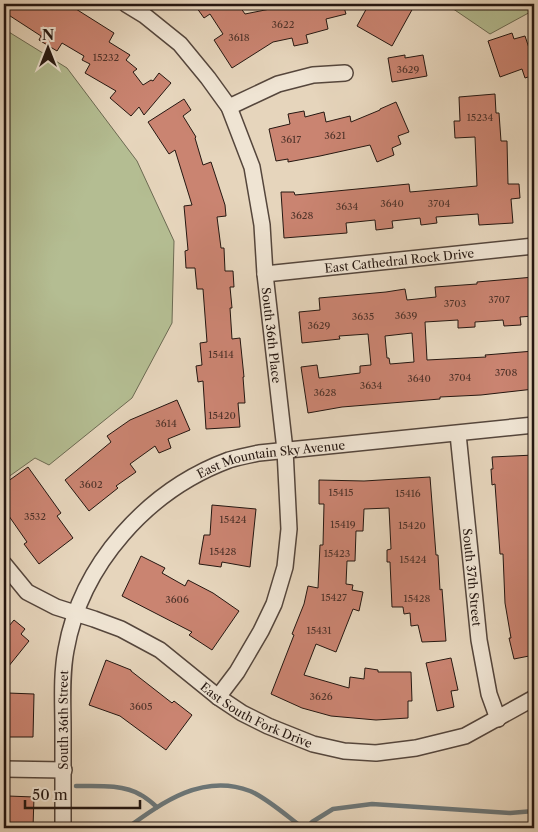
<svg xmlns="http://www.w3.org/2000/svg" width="538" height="832" viewBox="0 0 538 832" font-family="'Libre Caslon Text',serif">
  <rect width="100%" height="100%" fill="#e6d5bc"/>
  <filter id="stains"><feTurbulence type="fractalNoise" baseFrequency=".004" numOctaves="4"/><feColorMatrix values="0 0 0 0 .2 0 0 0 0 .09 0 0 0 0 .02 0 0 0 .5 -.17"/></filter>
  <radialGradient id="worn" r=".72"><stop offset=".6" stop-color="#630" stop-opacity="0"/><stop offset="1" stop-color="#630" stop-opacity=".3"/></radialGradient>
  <!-- green -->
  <g fill="#b4bd92" stroke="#6c6a52">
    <polygon points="446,4 534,4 534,10 490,34"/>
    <polygon points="4,29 67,68 137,161 174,241 172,323 132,398 49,465 35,458 4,480"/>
  </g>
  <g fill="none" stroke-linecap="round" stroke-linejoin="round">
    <!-- stream -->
    <g stroke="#6c7677" stroke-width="4.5">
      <path d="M76,786C96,786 123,784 141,795C147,798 152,803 157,807"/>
      <path d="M127,828C163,802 203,773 250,791C267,798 288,817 303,828"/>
      <polyline points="306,828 312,822 333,809 372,804 510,813 534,811"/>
    </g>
  </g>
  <!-- building -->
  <g fill="#ca8471" stroke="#251711" fill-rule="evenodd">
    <polygon points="9,4 50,4 58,8 60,4 68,4 114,33 109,42 130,55 126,60 137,69 133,72 143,85 151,80 153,81 159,73 171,83 144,115 139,107 131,116 110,98 116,91 85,73 90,64 82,60 84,56 62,43 57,51 39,40 41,36 4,12"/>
    <polygon points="194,4 238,4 245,14 270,9 268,4 343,4 346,14 326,19 328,29 306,35 308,43 294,46 292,38 273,42 232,68 214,40 223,34 210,14 204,18"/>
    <polygon points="369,4 406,4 413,8 392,46 357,26"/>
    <polygon points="512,33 514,39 525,36 534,63 534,75 525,78 522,69 500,77 488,41"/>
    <polygon points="405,55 405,58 423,55 427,76 392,82 388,58"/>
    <polygon points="495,94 496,113 499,113 501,141 507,141 508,184 519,184 520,198 511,199 513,223 479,225 478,214 436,217 437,223 421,225 420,218 392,221 393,228 376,230 375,220 346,223 347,233 284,238 281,192 294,192 295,195 409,184 410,192 477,186 475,137 455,138 454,121 460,121 459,97"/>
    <polygon points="184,99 191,110 183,116 196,137 195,138 203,165 211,162 225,205 226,216 217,217 221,248 224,248 225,271 233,271 234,287 230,287 232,308 230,308 232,339 240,338 244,377 243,377 245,403 238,403 240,427 206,429 203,381 198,382 196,366 202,365 200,343 207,342 203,289 197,289 195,268 186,268 185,251 188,250 184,206 192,205 175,150 169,154 148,122"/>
    <polygon points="396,102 409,132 398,136 401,144 392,148 394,155 377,162 370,145 320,156 288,162 288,159 276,161 269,129 290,124 288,114 304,111 305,117 324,112 326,122 350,116 351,122 380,110 380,109"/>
    <path d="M534,277V316L520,317L521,325L504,326L503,320L475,322V327L458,328V320L425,322L427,360L486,357L485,355L534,351V389L481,395L440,397V399L342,407L308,413L301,367L317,365L319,378L360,373V366L371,365L368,334L339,336L340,339L302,343L299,312L320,310L319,298L386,292L405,289L407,300L436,297L435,287L477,284V282ZM412,333L414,362L390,364L389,358H387L385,336Z"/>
    <polygon points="177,400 190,430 168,439 171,448 159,453 155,446 130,464 136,472 116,486 118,488 89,511 65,480 111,442 107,436 130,420"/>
    <polygon points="534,455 534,482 530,483 532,529 534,529 534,655 514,659 509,638 511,638 505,603 503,554 500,554 495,484 492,485 491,469 493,469 492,457"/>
    <polygon points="28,467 61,513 57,516 73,538 39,564 24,544 27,542 4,509 4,484"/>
    <polygon points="430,477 436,555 438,555 440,590 442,589 446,641 422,642 418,625 411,626 410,613 404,614 403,607 392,607 390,562 387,562 387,550 391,549 389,508 364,509 363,531 356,531 355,561 347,561 346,584 353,585 352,590 363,592 359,611 353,609 336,652 316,644 304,675 349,688 350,677 364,679 365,668 378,670 378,672 411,672 412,701 408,701 408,718 376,720 331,716 302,708 271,694 294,635 292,634 304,604 308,586 318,588 320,545 323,545 324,504 319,504 319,480 364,481"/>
    <polygon points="212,505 256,509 250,567 222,562 221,567 199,564 204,535 210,535"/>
    <polygon points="141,556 165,568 162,573 185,586 188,580 213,593 239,611 212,650 189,635 192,632 122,596"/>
    <polygon points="14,620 25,629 21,634 29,641 4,672 4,632"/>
    <polygon points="451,658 458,690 451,691 454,707 437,711 426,663"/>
    <polygon points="106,660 131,670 131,671 172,703 174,701 192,715 166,750 120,716 89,705"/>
    <polygon points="8,693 34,694 33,737 4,737 4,696 8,696"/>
    <polygon points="8,796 34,797 33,828 8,828"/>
  </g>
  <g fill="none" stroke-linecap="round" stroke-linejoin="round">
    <!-- street casing -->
    <g stroke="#55463c" stroke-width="18">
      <g id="street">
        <path id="s1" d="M126,4L144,15L180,44L208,78L229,107L252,167L262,225L265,274L285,450L289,529L285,567L274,604L261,631L237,672L218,697"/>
        <polyline points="229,107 278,84 313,75 345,73"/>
        <path id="s2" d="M265,274L534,246"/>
        <path id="s3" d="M458,434L479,640L489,694L498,719"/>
        <path id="s4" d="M4,564L27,592L56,607L94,619L121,629L160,650L218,697L242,713L268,726L313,744L344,751L376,753L416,748L465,736L534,698"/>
        <polyline points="4,769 64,770"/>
        <path id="s5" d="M63,828C63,795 63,762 63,730C63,703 61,676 66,650C81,564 148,490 229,460C239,457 249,455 259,453L534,425"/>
      </g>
    </g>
    <!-- street -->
    <use href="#street" stroke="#efe4d3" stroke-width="15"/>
  </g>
  <g text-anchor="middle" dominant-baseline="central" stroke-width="4.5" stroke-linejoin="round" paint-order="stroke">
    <!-- number labels -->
    <g font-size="10" fill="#4e3229">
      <text x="283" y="24">3622</text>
      <text x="239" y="37">3618</text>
      <text x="106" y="57">15232</text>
      <text x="408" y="69">3629</text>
      <text x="480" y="117">15234</text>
      <text x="335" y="135">3621</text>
      <text x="291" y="139">3617</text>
      <text x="392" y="203">3640</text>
      <text x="439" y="203">3704</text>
      <text x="347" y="206">3634</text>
      <text x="302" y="215">3628</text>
      <text x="499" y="299">3707</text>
      <text x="455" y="303">3703</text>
      <text x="406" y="315">3639</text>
      <text x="363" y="316">3635</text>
      <text x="319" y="325">3629</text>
      <text x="221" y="354">15414</text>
      <text x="506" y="372">3708</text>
      <text x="460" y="377">3704</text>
      <text x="419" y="378">3640</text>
      <text x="371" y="385">3634</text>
      <text x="325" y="392">3628</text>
      <text x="222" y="415">15420</text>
      <text x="166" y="423">3614</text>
      <text x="91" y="484">3602</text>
      <text x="341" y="492">15415</text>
      <text x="408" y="493">15416</text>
      <text x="35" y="516">3532</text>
      <text x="233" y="519">15424</text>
      <text x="343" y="524">15419</text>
      <text x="412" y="525">15420</text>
      <text x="223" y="551">15428</text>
      <text x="337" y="553">15423</text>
      <text x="413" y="559">15424</text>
      <text x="334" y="597">15427</text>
      <text x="417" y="598">15428</text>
      <text x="177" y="599">3606</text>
      <text x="319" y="630">15431</text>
      <text x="321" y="696">3626</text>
      <text x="141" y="706">3605</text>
    </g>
    <!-- street labels -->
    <g font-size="12" fill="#251711" stroke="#efe4d3">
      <text stroke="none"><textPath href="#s2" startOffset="135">East Cathedral Rock Drive</textPath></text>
      <text stroke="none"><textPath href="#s1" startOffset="381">South 36th Place</textPath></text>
      <text stroke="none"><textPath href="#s5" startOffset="481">East Mountain Sky Avenue</textPath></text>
      <text stroke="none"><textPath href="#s3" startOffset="144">South 37th Street</textPath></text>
      <text stroke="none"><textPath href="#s4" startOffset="299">East South Fork Drive</textPath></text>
      <text stroke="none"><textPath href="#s5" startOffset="108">South 36th Street</textPath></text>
    </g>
  </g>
  <!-- margin -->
  <rect width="538" height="832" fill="none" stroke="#e6d5bc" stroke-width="20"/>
  <rect x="5" y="5" width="528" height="822" fill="none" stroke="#251711" stroke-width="2.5"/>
  <rect x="10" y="10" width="518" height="812" fill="none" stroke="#251711"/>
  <!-- north arrow -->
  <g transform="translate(48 48)" stroke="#efe4d3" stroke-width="4" paint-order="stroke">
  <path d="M0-4L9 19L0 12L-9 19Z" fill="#251711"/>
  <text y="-8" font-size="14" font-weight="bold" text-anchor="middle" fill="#251711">N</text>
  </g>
  <!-- scale -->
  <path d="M25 800v8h115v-8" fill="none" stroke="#251711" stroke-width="2.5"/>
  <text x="32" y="800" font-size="15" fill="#251711" stroke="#efe4d3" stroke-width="4" paint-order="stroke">50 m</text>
  <rect width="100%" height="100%" filter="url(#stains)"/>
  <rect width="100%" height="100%" fill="url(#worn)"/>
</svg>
